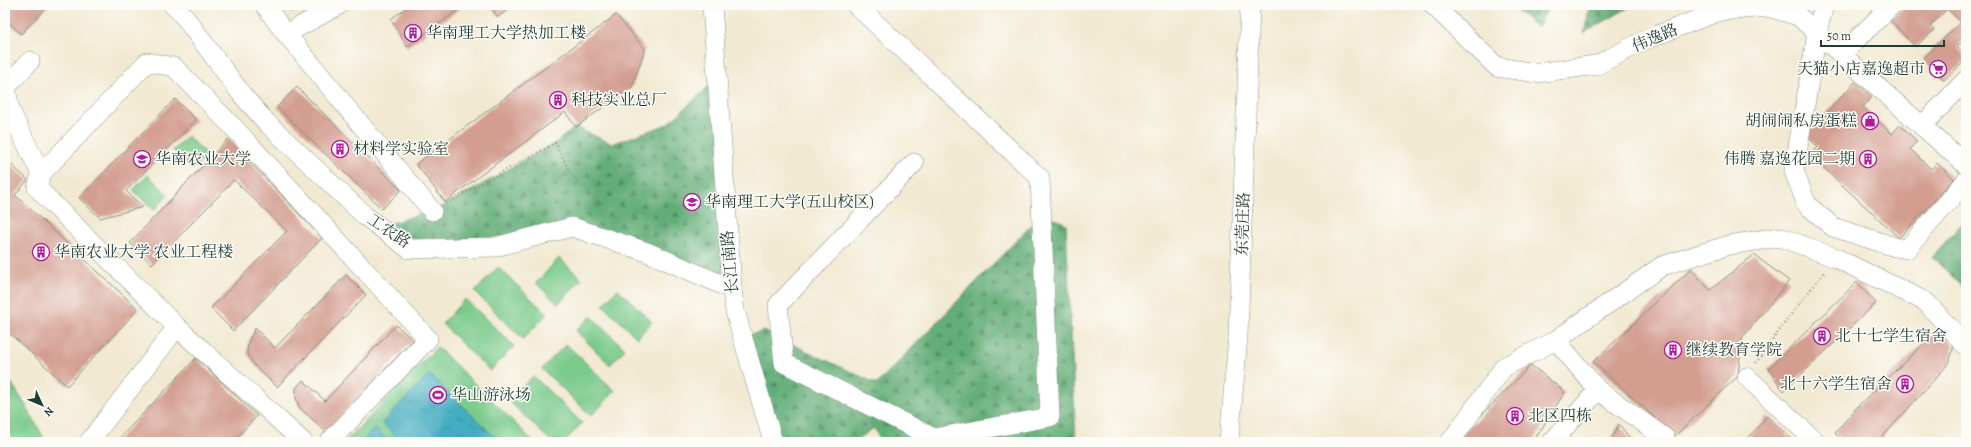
<svg xmlns="http://www.w3.org/2000/svg" width="1971" height="447" viewBox="0 0 1971 447" font-family="Alegreya,'Noto Serif SC',serif">
  <defs>
    <pattern id="forest-firs" width="22" height="20" patternUnits="userSpaceOnUse"><rect width="22" height="20" fill="#63ae78"/><path d="M5 1l3.5 6h-7zM16 11l3.5 6h-7z" fill="#518f63"/></pattern>
    <pattern id="water-ripples" width="26" height="14" patternUnits="userSpaceOnUse"><rect width="26" height="14" fill="#42adc1"/><path d="M2 4q2-2 4 0t4 0M15 11q2-2 4 0t4 0" fill="none" stroke="#378e9e"/></pattern>
  </defs>
  <rect width="100%" height="100%" fill="#fdfcf7"/>
  <filter id="ink" filterUnits="userSpaceOnUse"><feTurbulence type="fractalNoise" baseFrequency=".025" numOctaves="2"/><feDisplacementMap in="SourceGraphic" scale="8" xChannelSelector="R" yChannelSelector="G"/><feConvolveMatrix kernelMatrix="1 2 1 2 8 2 1 2 1" color-interpolation-filters="sRGB"/></filter>
  <filter id="wash" filterUnits="userSpaceOnUse"><feTurbulence type="fractalNoise" baseFrequency=".012" numOctaves="4" result="noise"/><feDisplacementMap in="SourceGraphic" scale="16" xChannelSelector="R" yChannelSelector="G"/><feGaussianBlur stdDeviation="0.9" result="paint"/><feColorMatrix in="noise" values="0 0 0 0 0 0 0 0 0 0 0 0 0 0 0 0 0 1.4 0 .05"/><feComposite in="paint" operator="in"/></filter>
  <g filter="url(#wash)">
    <rect width="100%" height="100%" fill="#f2e9d2"/>
    <!-- forest -->
    <g fill="url(#forest-firs)" stroke="#417656">
      <polygon points="1510,5 1549,5 1538,28"/>
      <polygon points="1590,5 1633,5 1584,33"/>
      <polygon points="717,79 732,289 572,227 409,249 380,227 442,207 555,143 576,127 612,144 668,124"/>
      <polygon points="1043,213 1066,224 1076,442 882,442 874,428 854,442 773,442 742,337 764,331 877,384"/>
      <polygon points="1966,219 1966,290 1932,257"/>
    </g>
    <!-- garden -->
    <g fill="#7aca8c" stroke="#4c8460">
      <polygon points="187,136 207,155 192,170 173,150"/>
      <polygon points="148,175 168,195 154,210 133,190"/>
      <polygon points="559,258 582,279 558,304 536,283"/>
      <polygon points="498,267 547,314 523,339 475,292"/>
      <polygon points="618,289 652,322 637,338 603,305"/>
      <polygon points="465,299 514,346 490,371 442,324"/>
      <polygon points="591,316 625,349 610,365 576,331"/>
      <polygon points="566,344 615,391 591,416 542,369"/>
      <polygon points="437,347 534,442 345,442"/>
      <polygon points="5,373 26,406 46,442 5,442"/>
      <polygon points="533,376 582,423 564,442 552,442 509,401"/>
    </g>
    <!-- water -->
    <g fill="url(#water-ripples)" stroke="#30757a">
      <polygon points="429,374 500,442 402,442 382,423"/>
      <polygon points="375,428 389,442 361,442"/>
    </g>
    <g id="blocks">
      <!-- building -->
      <g fill="#d39d90">
        <polygon points="5,5 49,5 21,34 5,19"/>
        <polygon points="286,5 300,5 291,12"/>
        <polygon points="410,5 465,5 407,47 391,19"/>
        <polygon points="489,5 514,5 498,17"/>
        <polygon points="1906,5 1959,5 1966,13 1966,38 1957,47 1966,56 1966,60 1944,80 1923,58 1961,22 1947,9 1930,26 1934,30 1915,47 1890,20"/>
        <polygon points="616,15 645,49 632,87 576,127 565,112 445,202 416,164"/>
        <polygon points="1855,82 1872,97 1863,107 1892,134 1900,125 1917,141 1910,149 1931,169 1937,163 1954,179 1899,238 1810,155 1818,147 1806,135"/>
        <polygon points="297,87 401,190 382,209 277,107"/>
        <polygon points="175,99 196,120 126,191 143,207 100,218 79,198"/>
        <polygon points="228,139 322,238 233,331 211,308 287,231 234,180 152,264 130,243"/>
        <polygon points="5,159 28,180 15,195 138,309 67,386 5,329"/>
        <polygon points="1754,255 1789,281 1742,338 1738,376 1675,436 1593,362 1691,269 1710,290"/>
        <polygon points="346,275 366,295 277,387 255,366 247,353 248,343 255,328 275,348"/>
        <polygon points="1857,282 1876,303 1784,391 1768,369"/>
        <polygon points="396,325 413,340 326,432 299,407 296,398 296,388 303,380 325,401"/>
        <polygon points="1938,330 1954,345 1949,363 1878,442 1843,442 1835,433 1859,405"/>
        <polygon points="196,358 257,416 232,442 116,442"/>
        <polygon points="1531,365 1565,392 1533,442 1455,442"/>
        <polygon points="1767,416 1795,442 1745,442"/>
        <polygon points="1619,424 1633,442 1610,442"/>
      </g>
    </g>
  </g>
  <g filter="url(#ink)">
    <use href="#blocks" fill-opacity="0" stroke="#889383" stroke-width="1"/>
    <g fill="none" stroke-linecap="round" stroke-linejoin="round">
      <!-- minor casing -->
      <g stroke="#889383" stroke-width="20">
        <g id="minor">
          <polyline points="173,5 183,15 243,96 267,123 365,216 409,249 495,247 572,227 647,252 732,289"/>
          <polyline points="265,5 279,25 432,211"/>
          <polyline points="712,5 732,289 735,311 773,442"/>
          <polyline points="856,5 1040,178 1050,417 934,438 784,363 778,305 914,163"/>
          <polyline points="1433,5 1497,67 1536,73 1597,65 1647,39 1720,11 1768,7 1798,16 1966,165"/>
          <polyline points="1824,5 1817,33 1794,171 1807,205 1833,227 1895,247 1907,249 1966,181"/>
          <polyline points="286,34 339,5"/>
          <polyline points="1841,55 1892,5"/>
          <polyline points="30,61 6,87 10,110 41,174 37,188 177,327 303,442"/>
          <polyline points="1922,126 1966,80"/>
          <polyline points="41,174 147,62 174,67 238,132 428,339 329,442"/>
          <polyline points="1747,377 1816,442"/>
          <polyline points="1598,390 1665,438 1664,442"/>
          <polyline points="89,442 177,327"/>
          <polyline points="1229,442 1238,336 1250,5"/>
          <polyline points="1450,442 1504,367 1556,340 1662,266 1729,245 1780,237 1836,258 1926,302 1966,346"/>
          <polyline points="1552,442 1598,390 1556,340"/>
        </g>
      </g>
      <!-- path -->
      <g stroke="#889383" stroke-width="2.5" stroke-dasharray="1 3" stroke-linecap="butt">
        <polyline points="446,203 555,143 571,174 619,223"/>
        <polyline points="1756,363 1786,321 1825,271"/>
      </g>
      <!-- minor -->
      <use href="#minor" stroke="#fff" stroke-width="19"/>
    </g>
  </g>
  <!-- icons -->
  <defs>
    <g id="building-ring" transform="scale(0.9)"><circle r="9.5" fill="#fdfcf7" stroke="#b5179e" stroke-width="1.5"/><path d="M-4-6H4V6H1V3H-1V6H-4ZM-2.5-4.3h1.7v1.8h-1.7ZM.8-4.3h1.7v1.8H.8ZM-2.5-1h1.7V.8h-1.7ZM.8-1h1.7V.8H.8Z" fill="#b5179e"/></g>
    <g id="supermarket-ring" transform="scale(0.9)"><circle r="9.5" fill="#fdfcf7" stroke="#b5179e" stroke-width="1.5"/><path d="M-6-5.5h2.5l.6 2H6L4.5 2H-2.5L-4.4-4H-6ZM-1.5 3.2a1.3 1.3 0 1 0 .1 0ZM3 3.2a1.3 1.3 0 1 0 .1 0Z" fill="#b5179e"/></g>
    <g id="shop-ring" transform="scale(0.9)"><circle r="9.5" fill="#fdfcf7" stroke="#b5179e" stroke-width="1.5"/><path d="M-5-2.5h2.3a2.7 3.5 0 0 1 5.4 0H5L5.5 6h-11ZM-1.5-2.5h3a1.5 2.3 0 0 0-3 0Z" fill="#b5179e"/></g>
    <g id="university-ring" transform="scale(0.9)"><circle r="9.5" fill="#fdfcf7" stroke="#b5179e" stroke-width="1.5"/><path d="M0-5L7-2L0 1L-7-2ZM-4 1L0 2.5L4 1V4Q0 6-4 4Z" fill="#b5179e"/></g>
    <g id="stadium-ring" transform="scale(0.9)"><circle r="9.5" fill="#fdfcf7" stroke="#b5179e" stroke-width="1.5"/><path d="M0-5a6.5 5 0 1 0 0 10a6.5 5 0 1 0 0-10ZM-3.5-1.8h7v3.6h-7Z" fill="#b5179e"/></g>
  </defs>
  <g fill-rule="evenodd">
    <use href="#building-ring" x="413" y="33"/>
    <use href="#supermarket-ring" x="1938" y="69"/>
    <use href="#building-ring" x="558" y="100"/>
    <use href="#shop-ring" x="1870" y="121"/>
    <use href="#building-ring" x="340" y="149"/>
    <use href="#university-ring" x="142" y="159"/>
    <use href="#building-ring" x="1868" y="159"/>
    <use href="#university-ring" x="692" y="202"/>
    <use href="#building-ring" x="41" y="252"/>
    <use href="#building-ring" x="1822" y="336"/>
    <use href="#building-ring" x="1673" y="350"/>
    <use href="#building-ring" x="1905" y="384"/>
    <use href="#stadium-ring" x="438" y="395"/>
    <use href="#building-ring" x="1515" y="416"/>
  </g>
  <g text-anchor="middle" dominant-baseline="central" stroke-width="3" stroke-linejoin="round" paint-order="stroke">
    <!-- poi labels -->
    <g font-size="16" fill="#1f3d34" stroke="#fdfcf7" text-anchor="start">
      <text x="426" y="33">华南理工大学热加工楼</text>
      <text x="1925" y="69" text-anchor="end">天猫小店嘉逸超市</text>
      <text x="571" y="100">科技实业总厂</text>
      <text x="1857" y="121" text-anchor="end">胡闹闹私房蛋糕</text>
      <text x="353" y="149">材料学实验室</text>
      <text x="155" y="159">华南农业大学</text>
      <text x="1855" y="159" text-anchor="end">伟腾 嘉逸花园二期</text>
      <text x="705" y="202">华南理工大学(五山校区)</text>
      <text x="54" y="252">华南农业大学 农业工程楼</text>
      <text x="1835" y="336">北十七学生宿舍</text>
      <text x="1686" y="350">继续教育学院</text>
      <text x="1892" y="384" text-anchor="end">北十六学生宿舍</text>
      <text x="451" y="395">华山游泳场</text>
      <text x="1528" y="416">北区四栋</text>
    </g>
    <!-- street labels -->
    <g font-size="16" fill="#1f3d34" stroke="#fdfcf7">
      <text transform="translate(1655 38) rotate(-23)">伟逸路</text>
      <text transform="translate(1243 224) rotate(-88)">东莞庄路</text>
      <text transform="translate(389 231) rotate(34)">工农路</text>
      <text transform="translate(730 262) rotate(-95)">长江南路</text>
    </g>
  </g>
  <!-- margin -->
  <rect width="1971" height="447" fill="none" stroke="#fdfcf7" stroke-width="20"/>
  <!-- north arrow -->
  <g transform="translate(42 405) rotate(134)" stroke="#fdfcf7" stroke-width="3" paint-order="stroke">
  <path d="M0-3L7 15L0 10L-7 15Z" fill="#1f3d34"/>
  <text y="-6" font-size="11" font-weight="bold" text-anchor="middle" fill="#1f3d34">N</text>
  </g>
  <!-- scale -->
  <path d="M1821 40v6h123v-6" fill="none" stroke="#1f3d34" stroke-width="2"/>
  <text x="1827" y="40" font-size="12" fill="#1f3d34" stroke="#fdfcf7" stroke-width="3" paint-order="stroke">50 m</text>
</svg>
